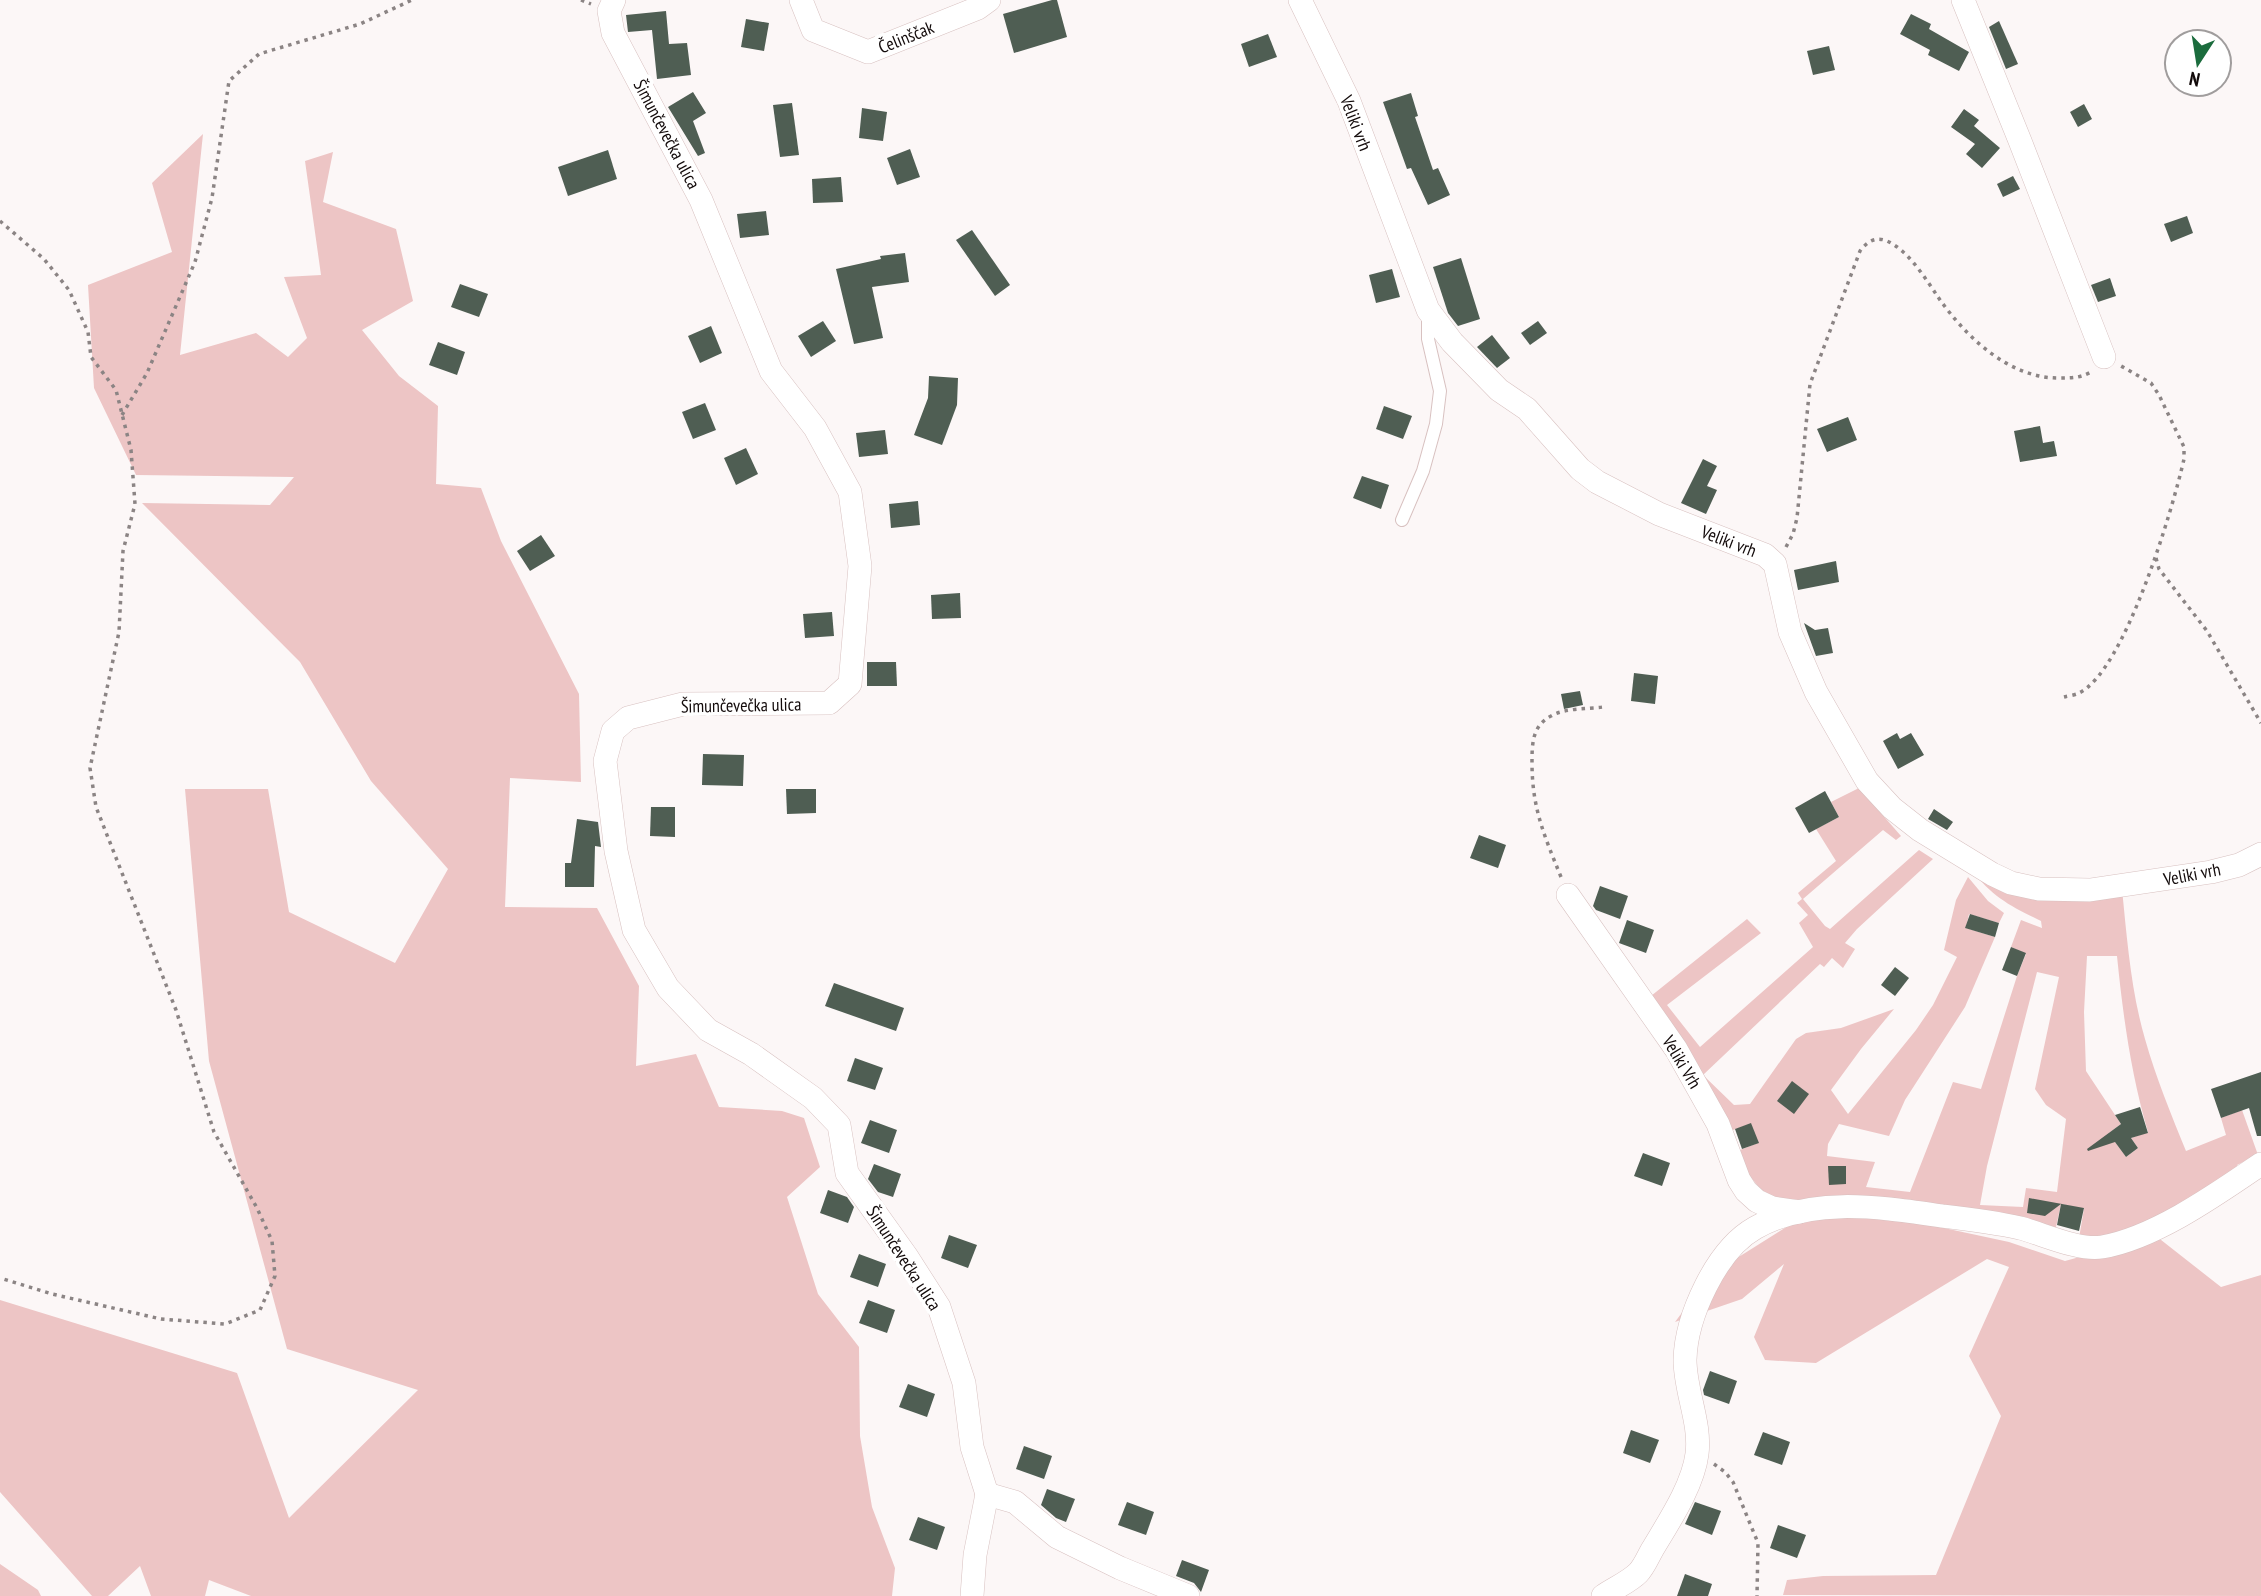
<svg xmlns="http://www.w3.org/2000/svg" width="2261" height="1596" viewBox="0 0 2261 1596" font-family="'PT Sans Narrow',sans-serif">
  <rect width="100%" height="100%" fill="#fcf7f7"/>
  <!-- green -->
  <g fill="#edc5c5" fill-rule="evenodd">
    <polygon points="203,134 180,355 256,333 288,357 307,338 284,277 321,275 305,161 333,152 323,202 396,229 413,301 362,330 399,376 438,406 436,484 481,488 501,541 579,694 581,782 510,778 505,907 597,908 639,986 636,1066 696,1054 719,1107 782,1111 804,1118 820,1167 787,1197 818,1294 859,1347 860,1436 872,1507 895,1568 892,1596 251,1596 209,1580 205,1596 151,1596 140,1566 108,1596 92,1596 0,1492 0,1300 237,1373 289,1518 418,1390 287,1349 209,1061 185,789 268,789 289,912 395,963 448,869 371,781 300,662 142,503 270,505 294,477 136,475 94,388 88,285 172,252 152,183"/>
    <path d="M1859,788L1901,836L1896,840L1883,830L1803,899L1825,926L1830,929L1919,850L1933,859L1857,929L1845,943L1855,949L1843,968L1832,958L1824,967L1820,964L1703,1075L1734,1105L1750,1104L1796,1039L1806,1033L1841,1028L1894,1009L1861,1049L1831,1090L1848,1114L1916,1030L1933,1005L1957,957L1944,950L1956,900L1968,877L1988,901L2004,913L1999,923L1969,914L1966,928L1995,937L1965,1007L1905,1100L1889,1136L1839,1124L1828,1144L1827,1156L1875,1162L1866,1187L1910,1192L1953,1082L1981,1089L2017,976L2026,954L2011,947L2021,920L2042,928L2041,921C2012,907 1992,897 1972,870L2122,889C2127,939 2131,991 2145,1039C2156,1078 2171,1114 2186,1151L2226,1135L2221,1118L2242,1110L2258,1155L2237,1165L2239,1172L2131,1235L2079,1238L2084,1209L2061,1204L2056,1227L2048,1228L1825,1201L1776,1199L1763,1192L1748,1174L1740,1150L1758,1143L1751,1124L1733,1130L1728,1129L1651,996L1747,919L1761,933L1667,1005L1700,1047L1813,947L1799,923L1808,915L1797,903L1802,899L1798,893L1836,861L1816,829L1839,817L1831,802ZM2087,956H2117C2123,1016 2131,1074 2148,1132L2131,1138L2138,1148L2126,1157L2109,1133L2121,1124L2086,1071L2084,1012ZM2037,972L2059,977L2035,1089L2046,1105L2066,1119L2057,1192L2026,1188L2023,1207L1980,1205L1987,1166Z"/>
    <polygon points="1848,1216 1930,1225 2009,1242 2065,1261 2156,1236 2221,1287 2261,1275 2261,1596 1783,1595 1787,1580 1823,1576 1936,1575 2001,1416 1969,1356 2009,1267 1987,1259 1816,1363 1765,1360 1754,1337 1784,1264 1742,1299 1675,1322 1710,1275 1796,1221"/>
    <polygon points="0,1564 38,1590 41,1596 0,1596"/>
  </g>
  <!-- building -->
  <g fill="#4f5e53">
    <polygon points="1052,0 1057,0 1067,37 1014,53 1003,14"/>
    <polygon points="666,11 669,44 687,43 691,75 657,79 652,30 628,32 626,15"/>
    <polygon points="1911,14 1931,24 1929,29 1969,52 1959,71 1928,55 1930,50 1900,34"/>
    <polygon points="746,19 769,23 764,51 741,47"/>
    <polygon points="1999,21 2018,64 2006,69 1989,27"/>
    <polygon points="1268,34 1277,57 1249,67 1241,44"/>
    <polygon points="1829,46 1835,70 1813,75 1807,51"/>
    <polygon points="693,92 706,113 693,121 705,153 698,156 668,107"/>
    <polygon points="1411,93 1418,116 1415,117 1433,170 1438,168 1450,195 1428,205 1411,168 1407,169 1383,102"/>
    <polygon points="792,103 799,155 780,157 773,105"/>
    <polygon points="2084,104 2092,119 2078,127 2070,112"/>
    <polygon points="862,108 887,112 883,141 859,138"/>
    <polygon points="1964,109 1979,120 1974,126 2000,148 1982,168 1966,154 1975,144 1951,127"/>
    <polygon points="910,149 920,177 897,185 887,158"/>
    <polygon points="608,150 617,179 568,196 558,167"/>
    <polygon points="2013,176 2020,189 2003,197 1997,184"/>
    <polygon points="841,177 843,202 813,203 812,179"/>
    <polygon points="766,211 769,235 740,238 737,214"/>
    <polygon points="2187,216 2193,233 2171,242 2164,224"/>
    <polygon points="972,230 1010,285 995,296 956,240"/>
    <polygon points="905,253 909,282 872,287 883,338 854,344 836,269 881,259 880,256"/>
    <polygon points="1461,258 1480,319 1458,326 1448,313 1433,267"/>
    <polygon points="1392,269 1400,297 1376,303 1369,275"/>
    <polygon points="2110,278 2116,296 2098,302 2091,285"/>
    <polygon points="460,284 488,294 479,317 451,307"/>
    <polygon points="823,321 836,341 811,357 798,336"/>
    <polygon points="1538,321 1547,333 1530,345 1521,333"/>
    <polygon points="711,326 722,353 700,363 688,336"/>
    <polygon points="1492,335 1510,358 1497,368 1477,347"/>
    <polygon points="438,342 465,352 457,375 429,365"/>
    <polygon points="929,376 958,378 957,405 942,445 914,435 928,398"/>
    <polygon points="705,403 716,430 693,439 682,412"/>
    <polygon points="1384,406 1412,416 1403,439 1376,429"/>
    <polygon points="1848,417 1857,440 1827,452 1817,429"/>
    <polygon points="2040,426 2043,443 2054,441 2057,456 2020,462 2014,431"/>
    <polygon points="885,430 888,454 859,457 856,433"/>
    <polygon points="746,448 758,474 736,485 724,458"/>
    <polygon points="1703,459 1717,466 1707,486 1717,490 1706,514 1681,503"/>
    <polygon points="1362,476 1389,485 1381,509 1353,498"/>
    <polygon points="918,501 920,525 891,528 889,504"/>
    <polygon points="541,535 555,556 530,571 517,551"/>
    <polygon points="1836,561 1839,582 1798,590 1794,570"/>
    <polygon points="960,593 961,618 932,619 931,595"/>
    <polygon points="832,612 834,636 805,638 803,614"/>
    <polygon points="1804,623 1815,630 1828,628 1833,653 1816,656"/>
    <polygon points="867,662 896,662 897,686 867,686"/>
    <polygon points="1634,673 1658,676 1655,704 1631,701"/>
    <polygon points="1580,691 1583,705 1564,709 1561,694"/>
    <polygon points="1897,733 1900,739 1911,733 1924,755 1898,769 1883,741"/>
    <polygon points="703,754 744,755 743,786 702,785"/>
    <polygon points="786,789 816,789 816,813 787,814"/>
    <polygon points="1825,791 1839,817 1809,833 1795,808"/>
    <polygon points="651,807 675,807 675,837 650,836"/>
    <polygon points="1934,809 1953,822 1947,830 1928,819"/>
    <polygon points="577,819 598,822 601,847 595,846 594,887 565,887 565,863 571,863"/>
    <polygon points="1479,835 1506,845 1498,868 1470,858"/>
    <polygon points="1600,886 1628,896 1620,919 1596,910 1593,906"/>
    <polygon points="1970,914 1999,923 1995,937 1965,928"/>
    <polygon points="1627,920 1654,930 1646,953 1619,943"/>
    <polygon points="2011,947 2026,953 2017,976 2002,970"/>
    <polygon points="1895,967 1909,978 1895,996 1881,985"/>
    <polygon points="834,983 904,1008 896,1031 825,1006"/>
    <polygon points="855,1058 883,1068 875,1090 847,1081"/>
    <polygon points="2261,1072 2261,1136 2257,1136 2249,1108 2221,1118 2211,1089"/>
    <polygon points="1792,1081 1809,1094 1794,1114 1777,1101"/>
    <polygon points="2140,1107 2148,1133 2131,1138 2138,1148 2126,1157 2115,1142 2088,1151 2087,1149 2121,1124 2115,1115"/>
    <polygon points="870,1120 897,1130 889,1153 861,1143"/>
    <polygon points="1751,1123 1759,1143 1742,1149 1735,1129"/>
    <polygon points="1643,1153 1670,1163 1662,1186 1634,1176"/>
    <polygon points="874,1164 901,1174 893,1197 878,1192 868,1179"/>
    <polygon points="1828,1166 1846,1166 1846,1184 1829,1185"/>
    <polygon points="828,1190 847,1197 854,1207 848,1223 820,1213"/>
    <polygon points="2029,1198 2084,1208 2079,1231 2057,1225 2061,1204 2045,1216 2027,1213"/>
    <polygon points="949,1235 977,1245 968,1268 941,1258"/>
    <polygon points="859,1254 886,1264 878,1287 850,1277"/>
    <polygon points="868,1300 895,1310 887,1333 859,1323"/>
    <polygon points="1710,1371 1737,1381 1729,1404 1704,1395 1703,1390"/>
    <polygon points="908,1384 935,1394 927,1417 899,1407"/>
    <polygon points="1631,1430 1659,1440 1650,1463 1623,1453"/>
    <polygon points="1763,1432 1790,1442 1782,1465 1754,1455"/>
    <polygon points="1024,1446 1052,1456 1044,1479 1016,1469"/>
    <polygon points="1047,1489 1075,1499 1066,1522 1056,1518 1041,1505"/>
    <polygon points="1127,1502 1154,1512 1146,1535 1118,1525"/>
    <polygon points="1695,1502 1721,1511 1712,1535 1685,1524"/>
    <polygon points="918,1517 945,1527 937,1550 909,1540"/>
    <polygon points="1778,1525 1806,1535 1797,1558 1770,1548"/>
    <polygon points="1182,1560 1209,1570 1201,1592 1194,1583 1176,1576"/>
    <polygon points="1685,1574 1712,1584 1708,1596 1677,1596"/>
  </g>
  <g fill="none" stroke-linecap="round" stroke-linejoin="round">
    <!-- lane casing -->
    <g stroke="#d8c1c0" stroke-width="14">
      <polyline id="lane" points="1402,520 1423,471 1436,424 1440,391 1428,339 1428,314"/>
    </g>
    <!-- street casing -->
    <g stroke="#d8c1c0" stroke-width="24">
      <g id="street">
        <polyline points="614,0 609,11 613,33 701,200 771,371 815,428 850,492 860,566 850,684 829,703 683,704 628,718 613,731 605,761 616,851 634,930 668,988 708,1030 751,1054 813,1098 839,1125 847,1173 907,1257 939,1307 964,1383 972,1447 987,1494 1015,1502 1057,1537 1120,1568 1188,1596"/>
        <polyline points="801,0 813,30 868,52 978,8 989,0"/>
        <polyline points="1300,0 1349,101 1428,310 1452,342 1499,390 1527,409 1580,469 1597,482 1659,514 1765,555 1775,564 1790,632 1816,692 1867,781 1892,808 1920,830 1992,874 2011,883 2039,889 2090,890 2211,872 2239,865 2261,854"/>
        <polyline points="1963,0 2020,141 2104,357"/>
        <polyline points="1568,895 1676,1049 1718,1124 1739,1180 1746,1191 1757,1201 1772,1208 1799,1212"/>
        <polyline points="972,1596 975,1555 987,1494"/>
        <path d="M1603,1596C1613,1589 1629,1582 1638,1573C1644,1567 1648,1557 1652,1550C1668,1523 1693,1486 1697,1454C1701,1423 1685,1391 1685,1360C1686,1317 1716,1250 1755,1228C1812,1196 1879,1207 1942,1216C1968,1219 1994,1222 2020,1228C2043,1234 2079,1251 2102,1247C2155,1238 2217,1194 2261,1164"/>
      </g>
    </g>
    <!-- path -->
    <g stroke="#8b8484" stroke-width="3.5" stroke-dasharray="3.5 5" stroke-linecap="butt">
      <polyline points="581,0 591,4"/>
      <polyline points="0,221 44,259 69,290 88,332 91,357 116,390 131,450 135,504 123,551 119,632 90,768 96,807 176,1010 214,1132 257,1208 272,1241 275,1276 260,1310 225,1324 161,1319 52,1294 0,1278"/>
      <polyline points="122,415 147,373 195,262 212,198 229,81 259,54 360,24 412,0"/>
      <path d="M1786,547L1793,534L1797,518L1810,384L1860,251C1867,242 1875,236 1887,241C1909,251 1925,278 1938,297C1965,336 2009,379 2060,378C2072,378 2080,378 2091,372"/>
      <polyline points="2156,558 2159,569 2207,631 2261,723"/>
      <path d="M2064,697C2068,696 2075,695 2079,693C2125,671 2173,508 2184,459V447L2159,395L2151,383L2121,366"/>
      <path d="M1561,877C1544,835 1532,808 1532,763C1532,744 1532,726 1551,716C1564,708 1588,709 1603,707"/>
      <polyline points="1714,1464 1725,1472 1733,1482 1758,1543 1757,1596"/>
    </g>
    <!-- lane -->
    <use href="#lane" stroke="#fff" stroke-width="12"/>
    <!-- street -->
    <use href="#street" stroke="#fff" stroke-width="23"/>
  </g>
  <g text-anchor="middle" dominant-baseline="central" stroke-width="7" stroke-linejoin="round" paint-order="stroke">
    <!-- street labels -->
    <g font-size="18" fill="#120a0a" stroke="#fff">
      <text transform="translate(906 37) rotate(-22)">Čelinščak</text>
      <text transform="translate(1356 123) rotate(69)">Veliki vrh</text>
      <text transform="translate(667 134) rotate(62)">Šimunčevečka ulica</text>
      <text transform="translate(1729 541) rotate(21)">Veliki vrh</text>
      <text transform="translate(741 705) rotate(-1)">Šimunčevečka ulica</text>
      <text transform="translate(2192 874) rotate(-11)">Veliki vrh</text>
      <text transform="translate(1682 1062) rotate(59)">Veliki Vrh</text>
      <text transform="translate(904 1258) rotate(57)">Šimunčevečka ulica</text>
    </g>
  </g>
  <!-- north arrow -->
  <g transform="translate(2198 63) rotate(192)"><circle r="33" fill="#ffffff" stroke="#a09d9d" stroke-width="2"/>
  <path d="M0-5L12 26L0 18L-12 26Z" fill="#1b6c3d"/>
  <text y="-10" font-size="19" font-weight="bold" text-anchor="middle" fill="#120a0a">N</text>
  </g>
</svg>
